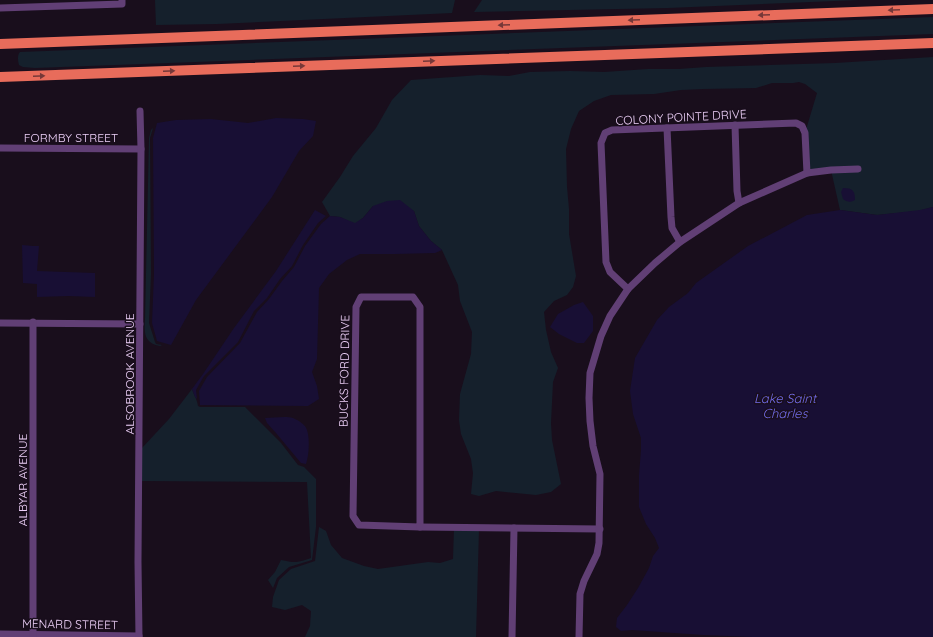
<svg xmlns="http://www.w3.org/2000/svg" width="933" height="637" viewBox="0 0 933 637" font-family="Quicksand,sans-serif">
  <rect width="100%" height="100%" fill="#190e1c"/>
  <!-- green -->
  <g fill="#15202c">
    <polygon points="155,0 455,0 452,13 217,24 156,25"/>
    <polygon points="482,0 859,0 668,8 474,12"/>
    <path d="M933,17V34L35,68L23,67L19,65C18,61 17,55 20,52Z"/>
    <polygon points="933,57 933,207 918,211 877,215 840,210 831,170 807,173 805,133 817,93 805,84 799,82 793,83 772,83 756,88 703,89 681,90 654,94 611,95 594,101 579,111 571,129 566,149 567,187 569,209 569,234 576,276 573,287 567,295 554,301 544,312 546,330 551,352 558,368 553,382 551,423 552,440 561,484 551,492 536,495 496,491 479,496 471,494 473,473 471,459 461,434 459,420 460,394 471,354 472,332 460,301 458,285 442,250 431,241 419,226 414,211 373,206 363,218 355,224 340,217 330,216 322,202 340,177 353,156 376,128 392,100 411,80 480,75 509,76 530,72 570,71 604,72 648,69 679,69 706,67 835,63"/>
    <path d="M153,128L150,138L151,274L149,323L155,342L156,344L162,345L160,346C144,343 144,333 145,319L149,138L151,130Z"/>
    <path d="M192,389C194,395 197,399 198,406L200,407H245L281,443L298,465L304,467L316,479V527L312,560L289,567L277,578L273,588L268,580L275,572L281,560C295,563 297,563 311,558L307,482L142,481V448L169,419Z"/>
    <polygon points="319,527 326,531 331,545 342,558 364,566 378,569 428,562 440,563 453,559 454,528 479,529 476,637 305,637 310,626 311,611 302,605 285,610 272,607 273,597 279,580 291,569 315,561"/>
  </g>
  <!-- water -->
  <g fill="#180f34">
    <polygon points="276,118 303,119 316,121 313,136 299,151 272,197 196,300 171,345 157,341 152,323 154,274 153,138 157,123 176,120 211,119 248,123"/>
    <path d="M843,188C853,188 855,191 855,200C850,203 847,202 843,199L841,192Z"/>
    <polygon points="400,200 414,211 419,226 431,241 442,250 435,253 395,254 360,254 347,260 329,274 319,288 317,359 312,372 317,386 319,399 308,406 200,405 199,391 207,377 240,343 257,312 269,299 282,281 294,267 305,246 321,224 330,216 340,217 355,223 363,218 373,206 387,201"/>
    <polygon points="933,207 933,637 752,637 703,635 632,630 621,631 616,627 617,618 627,605 638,588 649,568 653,556 659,548 655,538 646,524 639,507 639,475 641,450 641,438 633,414 630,391 635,358 657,320 669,307 688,293 696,283 748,246 807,215 840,210 877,215 920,210"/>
    <polygon points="315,210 326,216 318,223 303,245 292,266 280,279 267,298 254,311 238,342 204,376 196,390 197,399 195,397 192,389 203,374 234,328 276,271"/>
    <polygon points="22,245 33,246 39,246 37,271 95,273 95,297 69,296 37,297 37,284 23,283"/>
    <polygon points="583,302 593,316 593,331 584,343 577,343 559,334 550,327 558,314 574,305"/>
    <path d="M265,418C274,418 285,416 293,418C298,420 306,425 307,430C310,439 309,456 306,464L301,463L276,433L267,423Z"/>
  </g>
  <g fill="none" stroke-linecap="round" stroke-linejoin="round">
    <!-- minor -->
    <g stroke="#613f75" stroke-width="7">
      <polyline points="0,8 122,4 122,0"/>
      <polyline points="735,125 737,191 739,203"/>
      <polyline points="667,128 671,217 672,228 680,242"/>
      <polyline points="0,148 141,149"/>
      <polyline points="628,289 610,272 606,262 601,143 605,133 612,130 796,123 802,126 805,133 807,173"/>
      <polygon points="361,297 413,297 420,307 420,527 359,525 353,516 356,307"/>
      <polyline points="0,323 140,324"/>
      <polyline points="420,527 600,529"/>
      <polyline points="0,634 139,636"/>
      <polyline points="33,637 33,322"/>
      <polyline points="139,637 138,562 141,149 140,111"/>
      <polyline points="512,637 514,528"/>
      <polyline points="579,637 580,594 584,581 597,554 599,543 600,474 593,446 590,421 589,398 590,373 601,336 610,316 628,289 655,263 680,242 739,203 807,173 831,170 858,169"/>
    </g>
    <!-- highway -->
    <g stroke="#e86c5b" stroke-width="10">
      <polyline points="0,44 933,9"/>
      <polyline points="0,77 933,43"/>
    </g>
  </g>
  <!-- one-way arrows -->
  <defs><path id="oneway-solid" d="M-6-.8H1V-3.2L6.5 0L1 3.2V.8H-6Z"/></defs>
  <g fill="#763838">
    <use href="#oneway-solid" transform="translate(894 10) rotate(178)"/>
    <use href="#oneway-solid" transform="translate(764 15) rotate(178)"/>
    <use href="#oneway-solid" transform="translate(634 20) rotate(178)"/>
    <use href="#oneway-solid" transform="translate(504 25) rotate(178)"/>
    <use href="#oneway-solid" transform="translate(429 61) rotate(-2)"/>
    <use href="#oneway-solid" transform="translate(299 66) rotate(-2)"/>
    <use href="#oneway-solid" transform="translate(169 71) rotate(-2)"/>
    <use href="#oneway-solid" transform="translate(39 76) rotate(-2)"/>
  </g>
  <g text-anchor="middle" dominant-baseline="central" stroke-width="3" stroke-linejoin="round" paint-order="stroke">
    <!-- street labels -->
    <g font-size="12" fill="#edd0f8" stroke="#190e1c">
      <text transform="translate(681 117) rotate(-3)">COLONY POINTE DRIVE</text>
      <text x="71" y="137">FORMBY STREET</text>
      <text transform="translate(344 371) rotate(-89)">BUCKS FORD DRIVE</text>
      <text transform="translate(129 374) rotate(-90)">ALSOBROOK AVENUE</text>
      <text transform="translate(22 480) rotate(-90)">ALBYAR AVENUE</text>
      <text transform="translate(70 624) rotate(1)">MENARD STREET</text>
    </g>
    <!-- water labels -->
    <g font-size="13" font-style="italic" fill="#736ceb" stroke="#190e1c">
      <text x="785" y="398">Lake Saint<tspan x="785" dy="15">Charles</tspan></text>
    </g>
  </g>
</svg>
